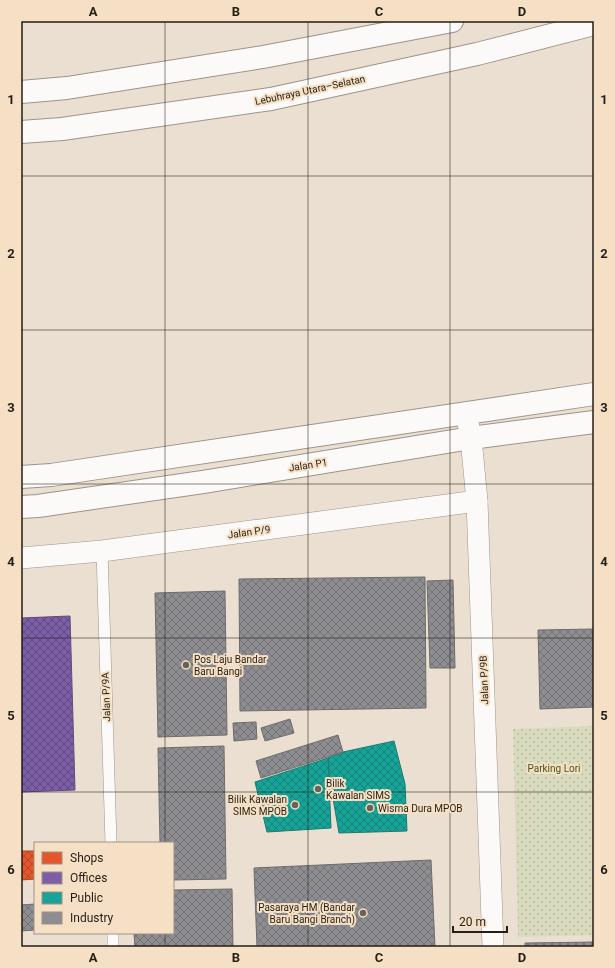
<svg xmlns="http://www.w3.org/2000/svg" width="615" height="968" viewBox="0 0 615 968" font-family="Roboto,sans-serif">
  <defs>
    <pattern id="park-dots" width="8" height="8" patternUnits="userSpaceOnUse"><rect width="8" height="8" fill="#d8dabe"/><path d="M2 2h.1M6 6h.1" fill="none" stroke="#b9bba2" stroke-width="1.8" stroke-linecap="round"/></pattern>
    <pattern id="shops-cross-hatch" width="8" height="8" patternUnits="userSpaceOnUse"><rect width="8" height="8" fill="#e4572e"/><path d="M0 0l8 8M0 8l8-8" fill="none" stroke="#b94726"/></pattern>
    <pattern id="offices-cross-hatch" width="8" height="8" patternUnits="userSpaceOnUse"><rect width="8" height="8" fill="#7b5ea7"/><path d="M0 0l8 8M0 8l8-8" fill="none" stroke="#5f497f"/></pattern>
    <pattern id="public-cross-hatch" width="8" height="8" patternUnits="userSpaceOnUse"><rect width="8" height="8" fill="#17a398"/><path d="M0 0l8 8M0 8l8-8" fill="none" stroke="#15847b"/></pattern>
    <pattern id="industry-cross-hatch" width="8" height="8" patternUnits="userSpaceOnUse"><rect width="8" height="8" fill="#8d8d92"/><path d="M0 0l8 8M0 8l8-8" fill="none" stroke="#737376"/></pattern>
  </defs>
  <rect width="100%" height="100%" fill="#eadfd0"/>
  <!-- park -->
  <polygon fill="url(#park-dots)" points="594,726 594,935 518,937 513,729"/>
  <!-- shops -->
  <polygon fill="url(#shops-cross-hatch)" stroke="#ab4626" points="21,851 35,851 35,879 21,880"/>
  <!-- offices -->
  <polygon fill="url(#offices-cross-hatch)" stroke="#614b7b" points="70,616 75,790 21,792 21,618"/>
  <!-- public -->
  <g fill="url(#public-cross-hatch)" stroke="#1b7b70">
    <polygon points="394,741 405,784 407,831 339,833 330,781 328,758 343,752"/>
    <polygon points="328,758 331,828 267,832 255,782"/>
  </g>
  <!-- industry -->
  <g fill="url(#industry-cross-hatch)" stroke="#6e6c6c">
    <polygon points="425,577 426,708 240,711 239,579"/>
    <polygon points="453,580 455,668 430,668 427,581"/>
    <polygon points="225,591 227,735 158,737 155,593"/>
    <polygon points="594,629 594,707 540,709 538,630"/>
    <polygon points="290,719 294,733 265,741 261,728"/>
    <polygon points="256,722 257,739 234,741 233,723"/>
    <polygon points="338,735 343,752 261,778 256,761"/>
    <polygon points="224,746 226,879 173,880 173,843 160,843 158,748"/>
    <polygon points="431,860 435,947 257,947 254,868"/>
    <polygon points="232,889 233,947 135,947 134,934 173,933 173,890"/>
    <polygon points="35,904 35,930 21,931 21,905"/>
    <polygon points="594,942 594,947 525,947 525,943"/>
  </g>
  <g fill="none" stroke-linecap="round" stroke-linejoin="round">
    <!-- lane casing -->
    <g stroke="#9c9489" stroke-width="12">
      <g id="lane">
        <polyline points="102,551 111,843"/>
        <polyline points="113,933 113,947"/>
      </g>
    </g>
    <!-- street casing -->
    <g stroke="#9c9489" stroke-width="22">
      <g id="street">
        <polyline points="466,413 471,438 477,501 493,947"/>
        <polyline points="21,558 102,551 477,501"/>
      </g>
    </g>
    <!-- secondary casing -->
    <g stroke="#9c9489" stroke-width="24">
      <g id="secondary">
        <polyline points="21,477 51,475 594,394"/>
        <polyline points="21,507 38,506 203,482 471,438 594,422"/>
      </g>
    </g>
    <!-- highway casing -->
    <g stroke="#9c9489" stroke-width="24">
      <g id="highway">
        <polyline points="21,92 67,88 263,57 452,21"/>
        <polyline points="21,132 62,129 271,99 477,54 594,24"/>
      </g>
    </g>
    <!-- lane -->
    <use href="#lane" stroke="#fcfaf8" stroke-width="11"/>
    <!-- street -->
    <use href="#street" stroke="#fcfaf8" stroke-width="21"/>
    <!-- secondary -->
    <use href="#secondary" stroke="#fcfaf8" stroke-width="22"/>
    <!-- highway -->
    <use href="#highway" stroke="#fcfaf8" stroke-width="22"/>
  </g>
  <!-- grid -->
  <path fill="none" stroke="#251e14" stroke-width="1" stroke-opacity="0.55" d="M165,21V843M308,21V947M450,21V947M21,176H594M21,330H594M21,484H594M21,638H594M21,792H594M165,933V947"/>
  <!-- markers -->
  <g fill="#6a6256" stroke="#f5e0c5" stroke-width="1.5">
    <circle cx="186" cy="665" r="4"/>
    <circle cx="318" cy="789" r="4"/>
    <circle cx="295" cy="805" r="4"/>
    <circle cx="370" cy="808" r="4"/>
    <circle cx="363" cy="913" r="4"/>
  </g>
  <g text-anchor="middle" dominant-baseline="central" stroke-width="4" stroke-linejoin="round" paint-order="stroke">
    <!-- street labels -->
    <g font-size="10" fill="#251e14" stroke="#f5e0c5">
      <text transform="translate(310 90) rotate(-12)">Lebuhraya Utara–Selatan</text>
      <text transform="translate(308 465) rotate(-9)">Jalan P1</text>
      <text transform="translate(249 532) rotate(-8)">Jalan P/9</text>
      <text transform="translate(484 680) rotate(-92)">Jalan P/9B</text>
      <text transform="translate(106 697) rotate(-92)">Jalan P/9A</text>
    </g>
    <!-- poi labels -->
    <g font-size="10" fill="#251e14" stroke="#f5e0c5" text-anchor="start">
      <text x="194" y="659">Pos Laju Bandar<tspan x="194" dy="12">Baru Bangi</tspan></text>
      <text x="326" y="783">Bilik<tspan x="326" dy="12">Kawalan SIMS</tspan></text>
      <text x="287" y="799" text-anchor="end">Bilik Kawalan<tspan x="287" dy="12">SIMS MPOB</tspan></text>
      <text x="378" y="808">Wisma Dura MPOB</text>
      <text x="355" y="907" text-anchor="end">Pasaraya HM (Bandar<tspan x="355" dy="12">Baru Bangi Branch)</tspan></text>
    </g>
    <!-- park labels -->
    <g font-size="10" fill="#485718" stroke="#f5e0c5">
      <text x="554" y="768">Parking Lori</text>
    </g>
  </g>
  <!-- border -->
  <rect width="615" height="968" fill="none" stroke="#f5e0c5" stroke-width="44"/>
  <!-- legend -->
  <rect x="34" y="842" width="140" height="92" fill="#f5e0c5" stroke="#a2927e"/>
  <rect x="42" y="852" width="20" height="12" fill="#e4572e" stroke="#a2927e"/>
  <text x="70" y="862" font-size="12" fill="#251e14">Shops</text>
  <rect x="42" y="872" width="20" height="12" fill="#7b5ea7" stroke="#a2927e"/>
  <text x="70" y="882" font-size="12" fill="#251e14">Offices</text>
  <rect x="42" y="892" width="20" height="12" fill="#17a398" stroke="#a2927e"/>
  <text x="70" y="902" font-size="12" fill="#251e14">Public</text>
  <rect x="42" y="912" width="20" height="12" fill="#8d8d92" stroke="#a2927e"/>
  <text x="70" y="922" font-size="12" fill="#251e14">Industry</text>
  <!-- scale -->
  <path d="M453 926v6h54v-6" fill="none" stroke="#251e14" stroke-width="2"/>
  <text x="459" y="926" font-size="12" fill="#251e14" stroke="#f5e0c5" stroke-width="3" paint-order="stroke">20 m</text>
  <rect x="22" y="22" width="571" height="924" fill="none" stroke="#251e14" stroke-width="1.5"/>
  <g font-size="13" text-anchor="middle" font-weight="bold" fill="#251e14">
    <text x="93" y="16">A</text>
    <text x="236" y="16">B</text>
    <text x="379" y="16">C</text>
    <text x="522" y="16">D</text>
    <text x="11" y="104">1</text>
    <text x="604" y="104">1</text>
    <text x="11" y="258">2</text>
    <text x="604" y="258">2</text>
    <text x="11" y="412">3</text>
    <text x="604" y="412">3</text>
    <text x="11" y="566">4</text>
    <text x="604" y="566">4</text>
    <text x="11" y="720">5</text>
    <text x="604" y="720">5</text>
    <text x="11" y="874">6</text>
    <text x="604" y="874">6</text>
    <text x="93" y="962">A</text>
    <text x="236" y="962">B</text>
    <text x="379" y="962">C</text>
    <text x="522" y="962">D</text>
  </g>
</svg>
